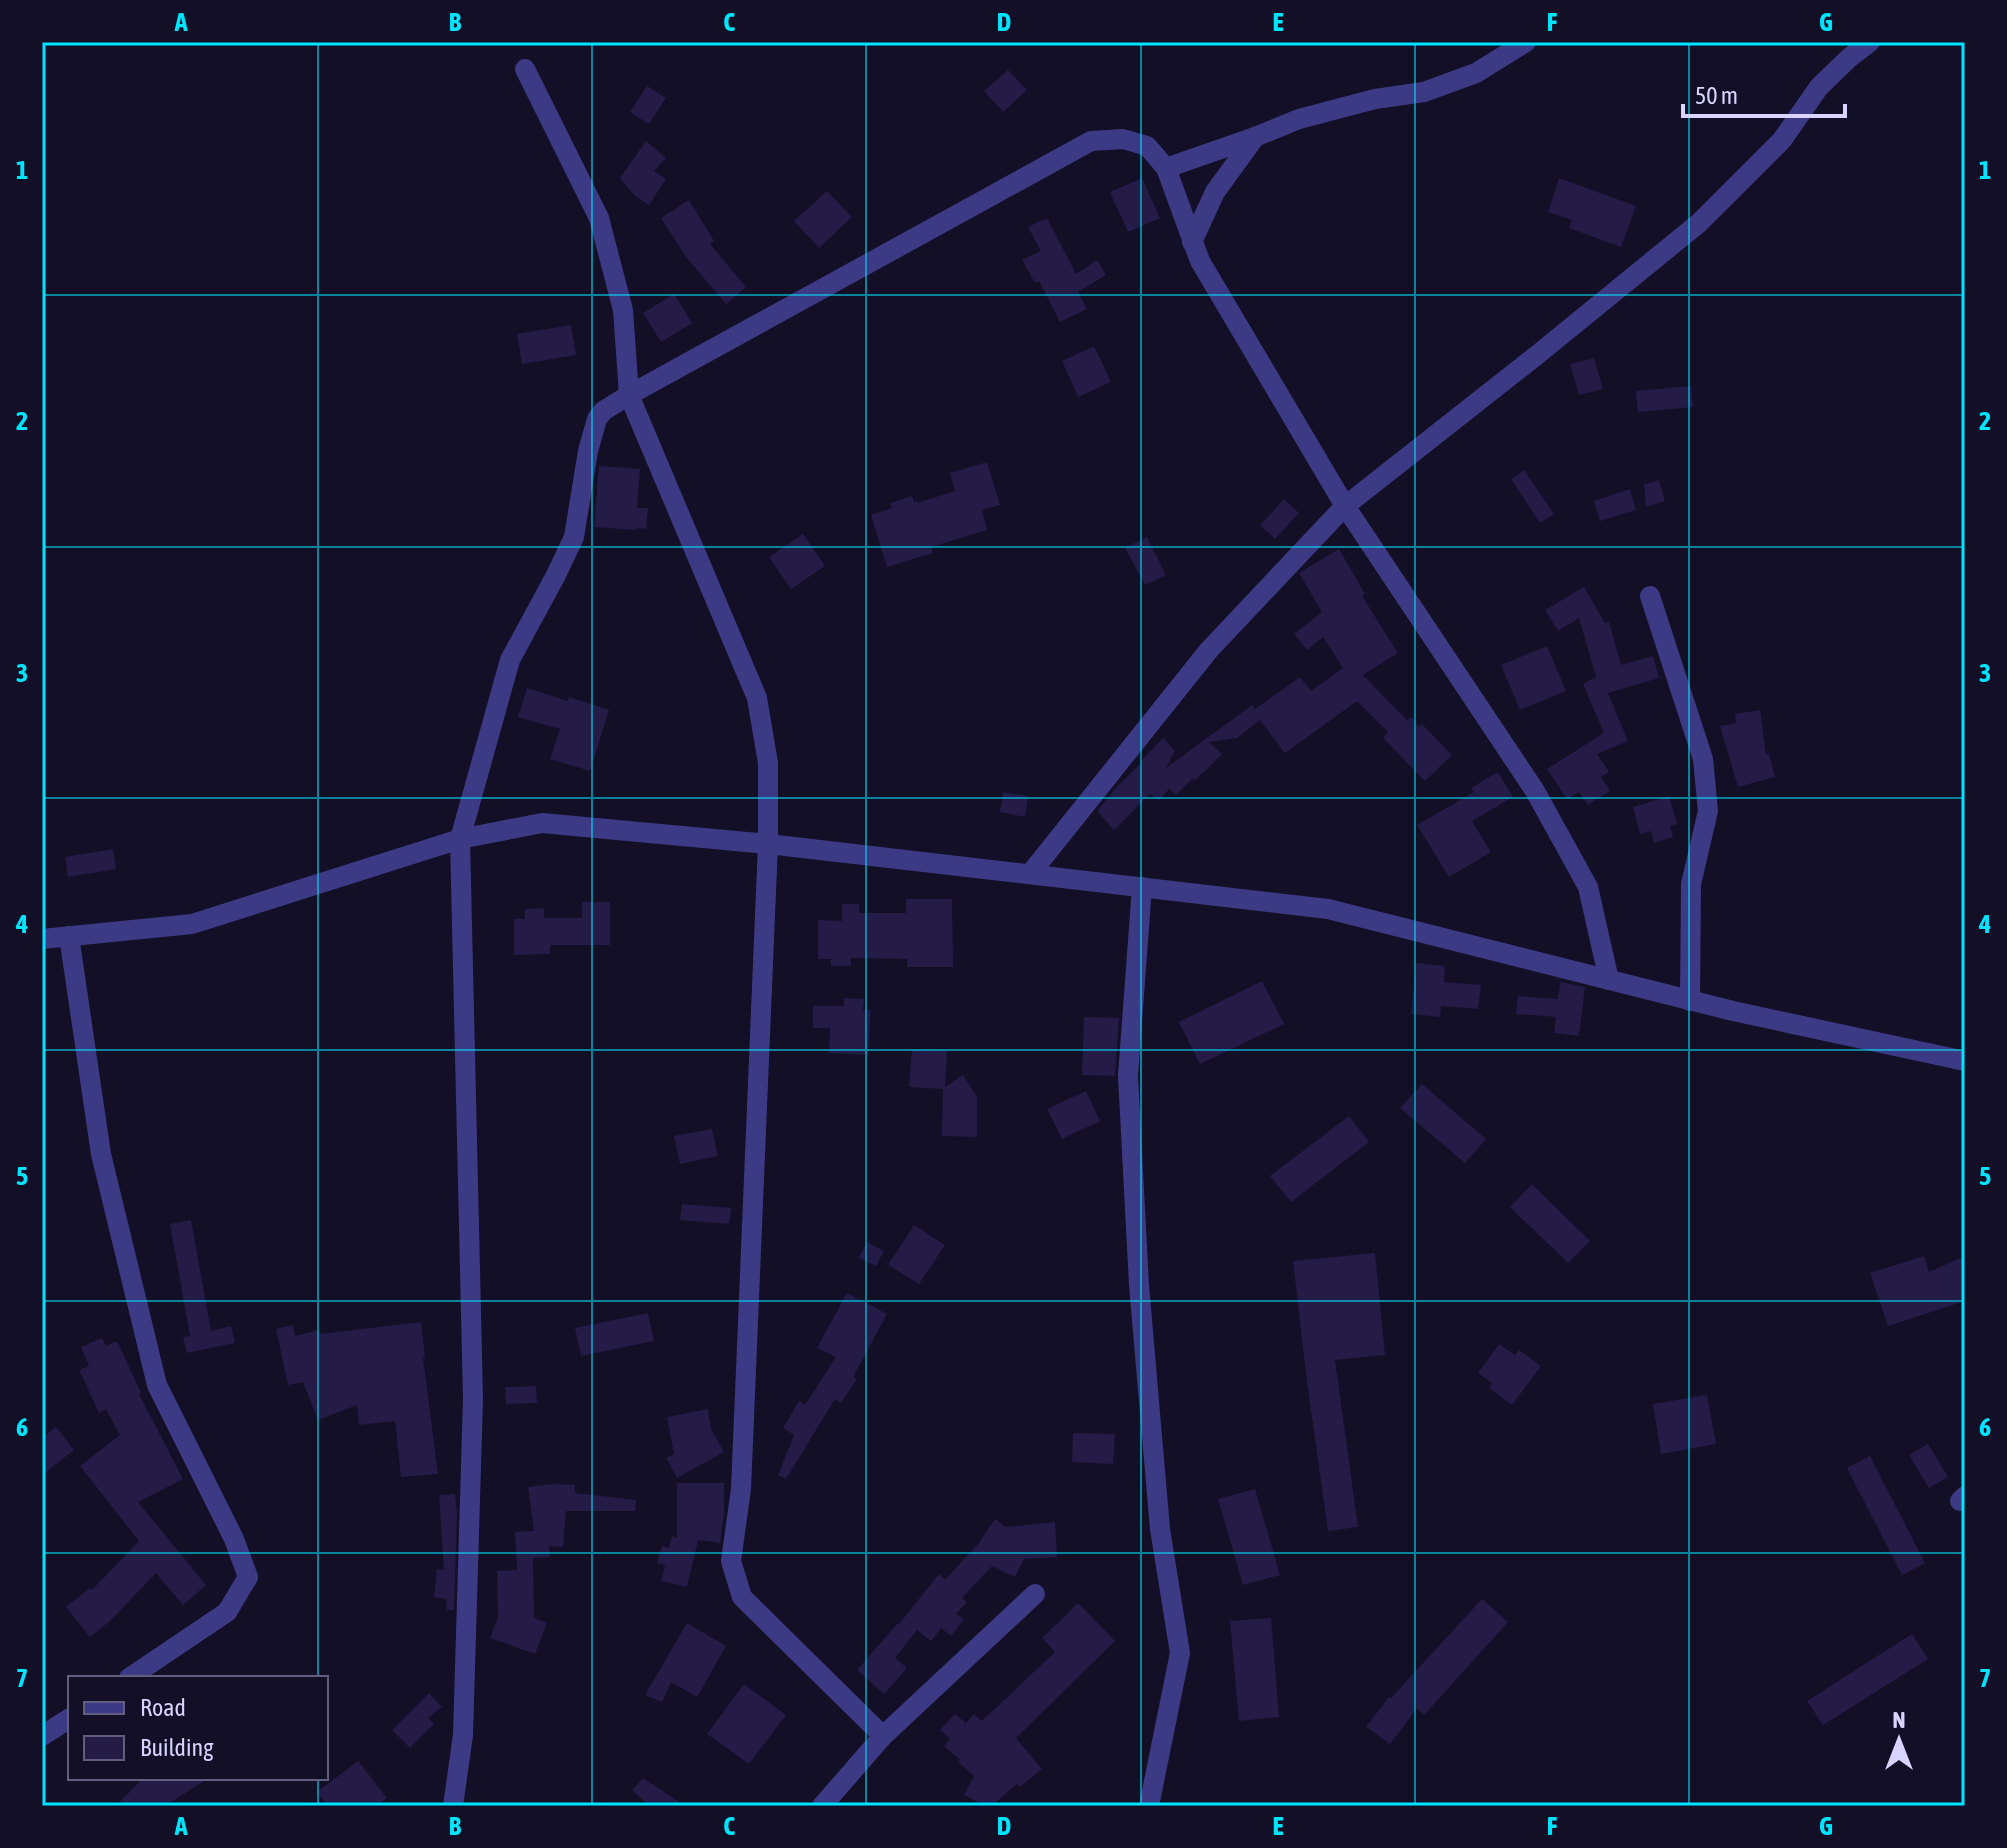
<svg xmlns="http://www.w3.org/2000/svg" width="2007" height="1848" viewBox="0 0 2007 1848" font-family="'Asap Condensed',sans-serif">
  <rect width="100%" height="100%" fill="#130f26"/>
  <!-- building -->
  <g fill="#241b47">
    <polygon points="1008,70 1027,90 1003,112 984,91"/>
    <polygon points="647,86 666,98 649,124 630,112"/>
    <polygon points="646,141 666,158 654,171 666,179 649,205 635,196 620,178"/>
    <polygon points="1142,178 1160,218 1128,232 1110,192"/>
    <polygon points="1559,178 1636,206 1621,247 1569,228 1572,220 1548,212"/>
    <polygon points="827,191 852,217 819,248 794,221"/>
    <polygon points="689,200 714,241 710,244 746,287 726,304 686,257 661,218"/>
    <polygon points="1047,218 1076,274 1097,260 1106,275 1078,292 1087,309 1060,322 1039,281 1035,283 1022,260 1041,251 1028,227"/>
    <polygon points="674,294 692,323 661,342 643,313"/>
    <polygon points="571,325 576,355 522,364 517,334"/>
    <polygon points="1094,346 1111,382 1078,397 1062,361"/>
    <polygon points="1594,358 1603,389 1579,395 1570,364"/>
    <polygon points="1691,386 1693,407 1638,412 1636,391"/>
    <polygon points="987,462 1000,505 982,510 987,530 931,547 933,553 887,567 871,515 892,508 890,503 912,496 914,502 917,501 917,503 955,491 950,473"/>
    <polygon points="599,466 640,469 637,508 648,508 646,529 636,528 636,530 594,527"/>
    <polygon points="1524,470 1554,514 1540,523 1511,479"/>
    <polygon points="1659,480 1665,501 1646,507 1644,485"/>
    <polygon points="1630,489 1636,510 1600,521 1594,501"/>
    <polygon points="1284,499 1299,513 1275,539 1260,525"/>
    <polygon points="803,534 825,566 791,589 769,557"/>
    <polygon points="1147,537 1166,575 1145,585 1125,548"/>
    <polygon points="1339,549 1365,594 1362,596 1398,653 1363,675 1407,720 1412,717 1419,727 1422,724 1452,755 1425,781 1383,738 1388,732 1357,701 1285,753 1260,720 1237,738 1209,742 1222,754 1206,770 1195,780 1193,778 1176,795 1169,789 1159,801 1150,794 1114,830 1097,811 1115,789 1142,762 1141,761 1163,738 1175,751 1166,768 1252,705 1255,709 1300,677 1311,691 1343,668 1323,637 1307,650 1294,634 1322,612 1299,573"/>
    <polygon points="1584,587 1605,623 1609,622 1621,665 1653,656 1659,678 1608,693 1628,741 1597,754 1609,772 1601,777 1610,791 1588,805 1579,792 1567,799 1547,769 1604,733 1583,684 1596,677 1579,618 1558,631 1545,610"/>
    <polygon points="1547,646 1566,691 1520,710 1501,665"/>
    <polygon points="527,688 568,701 569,697 609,710 590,771 550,759 560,729 518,717"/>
    <polygon points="1760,710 1766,755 1769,754 1775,777 1738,787 1720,726 1736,723 1735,714"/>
    <polygon points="1498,772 1513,797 1472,821 1491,852 1449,877 1417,825 1474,792 1471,788"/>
    <polygon points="1003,792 1028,796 1025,817 1000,812"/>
    <polygon points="1669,796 1677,824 1670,826 1673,837 1654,843 1651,831 1640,834 1633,807"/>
    <polygon points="113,849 116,869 68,877 65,857"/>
    <polygon points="906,899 952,899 953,967 907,967 907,959 851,958 851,966 831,966 831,959 818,959 818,920 842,921 842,904 859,904 859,913 906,913"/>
    <polygon points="582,902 610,902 610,945 550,945 550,954 514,955 514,919 525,919 525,909 544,908 544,918 582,918"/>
    <polygon points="1416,963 1445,966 1444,982 1481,985 1478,1009 1441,1006 1440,1017 1411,1014"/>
    <polygon points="1262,981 1284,1024 1200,1064 1179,1022"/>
    <polygon points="1560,982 1585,987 1579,1036 1554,1033 1556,1017 1516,1014 1518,996 1558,999"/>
    <polygon points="844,998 864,999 863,1010 871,1010 868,1055 829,1053 830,1028 813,1028 813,1006 844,1006"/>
    <polygon points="1084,1017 1119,1018 1115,1076 1082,1075"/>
    <polygon points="912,1049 947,1051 945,1087 963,1075 977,1097 977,1137 942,1136 943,1089 909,1087"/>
    <polygon points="1422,1084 1486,1139 1465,1163 1400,1108"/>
    <polygon points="1086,1091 1100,1121 1062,1139 1047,1109"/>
    <polygon points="1349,1116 1369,1142 1291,1202 1270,1176"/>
    <polygon points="712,1129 718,1156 680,1164 674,1136"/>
    <polygon points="1532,1184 1590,1241 1568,1263 1510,1207"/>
    <polygon points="682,1204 731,1208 729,1224 680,1220"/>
    <polygon points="191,1220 211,1331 231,1326 235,1343 187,1353 183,1337 190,1336 170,1224"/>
    <polygon points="914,1225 945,1245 919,1284 888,1265"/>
    <polygon points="867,1242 884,1251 876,1266 859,1258"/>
    <polygon points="1375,1253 1385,1355 1335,1360 1358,1527 1328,1531 1307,1382 1293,1261"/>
    <polygon points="1924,1256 1929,1272 1965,1256 1965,1301 1888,1326 1870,1273"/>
    <polygon points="847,1293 887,1314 853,1377 857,1379 841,1403 835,1399 786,1479 778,1475 794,1435 783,1428 799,1401 805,1405 836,1357 817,1348"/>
    <polygon points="648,1313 654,1341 581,1356 575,1328"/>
    <polygon points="421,1322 425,1357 423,1358 438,1474 401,1477 395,1421 359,1425 357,1405 318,1420 303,1382 288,1385 276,1329 293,1325 295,1336 319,1330 320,1334"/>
    <polygon points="102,1338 106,1346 117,1341 141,1393 139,1394 183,1479 138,1502 206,1585 183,1605 156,1573 110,1621 90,1637 66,1607 90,1588 92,1590 139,1541 80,1466 120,1435 106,1409 99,1413 79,1370 89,1366 81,1347"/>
    <polygon points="1499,1344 1515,1355 1519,1350 1541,1366 1512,1405 1489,1388 1492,1383 1478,1373"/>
    <polygon points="536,1386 537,1403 506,1404 505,1387"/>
    <polygon points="1707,1395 1716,1444 1661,1454 1653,1404"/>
    <polygon points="708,1409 711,1429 724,1452 677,1478 666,1458 674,1454 667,1417"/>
    <polygon points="56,1427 74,1450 42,1475 42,1438"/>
    <polygon points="1073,1433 1115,1434 1113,1464 1072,1462"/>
    <polygon points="1928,1444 1948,1477 1929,1488 1909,1455"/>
    <polygon points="1870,1456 1925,1563 1902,1575 1847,1468"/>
    <polygon points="677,1483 724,1483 724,1514 720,1543 698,1540 687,1587 661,1581 665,1565 657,1563 662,1546 669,1548 672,1536 677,1538"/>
    <polygon points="552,1484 575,1485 575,1493 636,1500 635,1511 566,1511 563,1547 549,1546 550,1557 533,1558 534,1618 547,1623 535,1654 490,1638 498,1617 497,1571 517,1570 515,1532 534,1531 528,1487"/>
    <polygon points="1255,1489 1280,1575 1243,1585 1218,1499"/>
    <polygon points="455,1494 457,1513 454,1610 447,1610 446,1599 434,1597 437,1569 444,1570 439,1495"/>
    <polygon points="995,1519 1005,1527 1055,1522 1057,1557 1024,1559 1015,1577 992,1566 962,1598 967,1602 956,1614 964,1619 951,1636 941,1628 931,1641 917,1630 895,1658 907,1668 884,1694 857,1670 898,1623 899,1624 939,1574 945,1580 978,1544"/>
    <polygon points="1482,1599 1508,1622 1424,1715 1417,1708 1390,1744 1366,1727 1389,1697 1391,1698"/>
    <polygon points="1078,1603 1115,1641 1016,1738 1042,1769 1020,1787 1017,1784 992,1806 985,1806 964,1795 974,1776 958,1762 960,1760 944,1746 950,1739 940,1730 955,1714 966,1723 974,1714 982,1721 1055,1652 1042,1638"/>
    <polygon points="1271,1618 1279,1717 1239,1721 1230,1621"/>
    <polygon points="687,1623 726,1646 697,1697 671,1682 662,1702 645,1695"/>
    <polygon points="1912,1634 1928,1659 1823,1725 1807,1701"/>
    <polygon points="744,1684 786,1715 749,1764 707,1734"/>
    <polygon points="429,1693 442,1707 428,1718 434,1724 410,1748 392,1730"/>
    <polygon points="358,1761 387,1798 376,1806 328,1806 317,1792"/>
    <polygon points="143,1778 209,1778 165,1806 116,1806"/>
    <polygon points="643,1778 685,1806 650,1806 632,1790"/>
  </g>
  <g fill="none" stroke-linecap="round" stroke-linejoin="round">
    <!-- minor -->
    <g stroke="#3d3a85" stroke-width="20">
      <polyline points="525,69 599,218 623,310 629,395 757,698 768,763 768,844 741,1489 731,1561 742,1597 883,1736"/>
      <polyline points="1166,168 1255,137 1299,119 1375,99 1424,92 1476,73 1526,42"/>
      <polyline points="1192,242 1215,192 1255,137"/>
      <polyline points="1650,596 1703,759 1708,811 1691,884 1690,1001"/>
      <polyline points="1030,874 1209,650 1345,506 1537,355 1699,223 1782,140 1819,87 1849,58 1870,42"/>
      <polyline points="1142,887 1128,1076 1139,1285 1160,1529 1180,1653 1149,1806"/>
      <polyline points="69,936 101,1154 157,1385 234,1539 248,1577 227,1612 129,1678"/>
      <polyline points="42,939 192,924 460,839 542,823 768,844 1328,909 1733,1011 1965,1061"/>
      <polyline points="1960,1501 1965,1496"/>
      <polyline points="42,1736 70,1718"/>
      <polyline points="453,1806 463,1735 473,1399 460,839 510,660 556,575 574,537 588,451 597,419 603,411 629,395 1091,141 1123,139 1147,146 1166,168 1200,261 1345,506 1535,791 1588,887 1609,980"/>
      <polyline points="822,1806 883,1736 1035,1594"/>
    </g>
  </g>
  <!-- grid -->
  <path fill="none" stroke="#00e5ff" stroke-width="2" stroke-opacity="0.55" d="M318,42V1678M592,42V1806M866,42V1806M1141,42V1806M1415,42V1806M1689,42V1806M42,295H1965M42,547H1965M42,798H1965M42,1050H1965M42,1301H1965M42,1553H1965M318,1778V1806"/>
  <!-- border -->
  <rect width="2007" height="1848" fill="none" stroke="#130f26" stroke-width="88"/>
  <!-- legend -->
  <rect x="68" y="1676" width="260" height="104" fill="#130f26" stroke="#625e7d" stroke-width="2"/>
  <rect x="84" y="1702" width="40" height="12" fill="#3d3a85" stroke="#625e7d" stroke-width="2"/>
  <text x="140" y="1716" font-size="24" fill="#d9d4ff">Road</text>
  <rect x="84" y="1736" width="40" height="24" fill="#241b47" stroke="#625e7d" stroke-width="2"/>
  <text x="140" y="1756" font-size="24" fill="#d9d4ff">Building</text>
  <!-- north arrow -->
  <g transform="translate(1899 1740)" stroke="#130f26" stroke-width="6" paint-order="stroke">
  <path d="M0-6L14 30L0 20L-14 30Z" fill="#d9d4ff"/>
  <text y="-12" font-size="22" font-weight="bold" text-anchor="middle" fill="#d9d4ff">N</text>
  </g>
  <!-- scale -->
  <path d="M1683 104v12h162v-12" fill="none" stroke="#d9d4ff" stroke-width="4"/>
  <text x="1695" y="104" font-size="24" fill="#d9d4ff" stroke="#130f26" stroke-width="6" paint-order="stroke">50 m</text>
  <rect x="44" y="44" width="1919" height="1760" fill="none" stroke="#00e5ff" stroke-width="3"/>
  <g font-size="26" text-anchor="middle" font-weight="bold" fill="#00e5ff">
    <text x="181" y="31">A</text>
    <text x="455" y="31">B</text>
    <text x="729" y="31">C</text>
    <text x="1004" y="31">D</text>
    <text x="1278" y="31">E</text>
    <text x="1552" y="31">F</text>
    <text x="1826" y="31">G</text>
    <text x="22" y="179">1</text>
    <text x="1985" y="179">1</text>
    <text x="22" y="430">2</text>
    <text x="1985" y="430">2</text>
    <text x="22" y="682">3</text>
    <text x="1985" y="682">3</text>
    <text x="22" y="933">4</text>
    <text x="1985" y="933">4</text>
    <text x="22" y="1185">5</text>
    <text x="1985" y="1185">5</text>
    <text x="22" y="1436">6</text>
    <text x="1985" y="1436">6</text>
    <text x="22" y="1687">7</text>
    <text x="1985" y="1687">7</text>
    <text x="181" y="1835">A</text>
    <text x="455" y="1835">B</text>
    <text x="729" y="1835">C</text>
    <text x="1004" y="1835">D</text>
    <text x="1278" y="1835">E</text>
    <text x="1552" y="1835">F</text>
    <text x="1826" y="1835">G</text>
  </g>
</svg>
